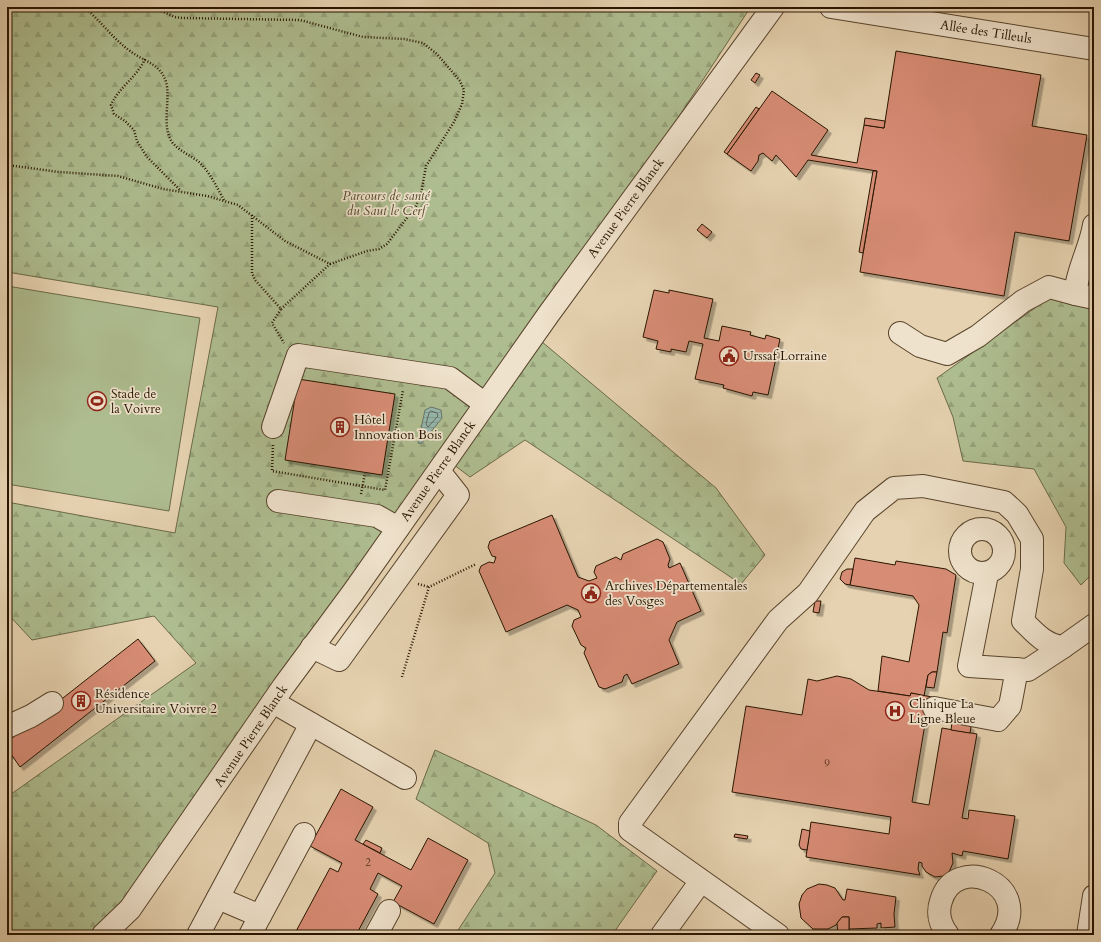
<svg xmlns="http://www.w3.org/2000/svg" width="1101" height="942" viewBox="0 0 1101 942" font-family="Cardo,serif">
  <defs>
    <pattern id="forest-firs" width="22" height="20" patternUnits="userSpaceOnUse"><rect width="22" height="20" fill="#aebd90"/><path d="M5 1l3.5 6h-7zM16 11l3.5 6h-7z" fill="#96a27a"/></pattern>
    <pattern id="water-rules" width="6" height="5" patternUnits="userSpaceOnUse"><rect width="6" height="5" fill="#96b7ae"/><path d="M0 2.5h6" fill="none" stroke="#819c94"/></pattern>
    <filter id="shadow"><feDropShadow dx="3.5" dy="3.5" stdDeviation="0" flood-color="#0004"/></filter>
  </defs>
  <rect width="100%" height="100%" fill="#e6d2b0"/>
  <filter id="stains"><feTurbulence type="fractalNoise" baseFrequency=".005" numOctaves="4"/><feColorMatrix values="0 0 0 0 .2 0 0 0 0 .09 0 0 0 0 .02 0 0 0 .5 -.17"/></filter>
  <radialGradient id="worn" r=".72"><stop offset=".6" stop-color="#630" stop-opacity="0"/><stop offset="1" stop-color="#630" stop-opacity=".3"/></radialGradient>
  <!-- forest -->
  <g fill="url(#forest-firs)" stroke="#6b6948">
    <polygon points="7,7 750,8 535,336 716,488 765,555 741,584 525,440 470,477 445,458 178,849 96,935 7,935 7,797 196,663 154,616 32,640 7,613 7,502 175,533 218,307 7,272"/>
    <polygon points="1049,298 1094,309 1094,572 1081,585 1064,563 1066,527 1034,469 963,461 953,417 937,378"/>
    <polygon points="435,750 596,825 657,871 612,935 455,935 495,873 488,843 416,799"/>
  </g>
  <!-- garden -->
  <polygon fill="#aebd90" stroke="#6b6948" points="7,286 200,318 169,511 7,484"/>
  <!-- water -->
  <polygon fill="url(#water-rules)" stroke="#6a7668" points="431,407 441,410 442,418 421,444 418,443 425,410"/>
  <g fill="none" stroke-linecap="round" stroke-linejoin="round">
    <!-- shore -->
    <polygon stroke="#5f6657" stroke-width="1" points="431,411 437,413 438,416 428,427 426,424 429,413"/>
  </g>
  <!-- building -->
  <g fill="#d78c75" stroke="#281500" filter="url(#shadow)">
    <polygon points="896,51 1041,75 1032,126 1087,135 1069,241 1015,232 1004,296 860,272 877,171 808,160 796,177 776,155 772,161 763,153 759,155 758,161 751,171 727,154 772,91 828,130 811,155 857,163 864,125 884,128"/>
    <polygon points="756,73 760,75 755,83 751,80"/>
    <polygon points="756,107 759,109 727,154 724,152"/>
    <polygon points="865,118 885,121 884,128 864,125"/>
    <polygon points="873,171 877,171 863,253 859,252"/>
    <polygon points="702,224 712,232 707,238 697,230"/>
    <polygon points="654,290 669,293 669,290 713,299 704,338 719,341 722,326 751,332 750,335 765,339 766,335 780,339 768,395 753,392 752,396 723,388 724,385 695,379 703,344 689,341 686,352 671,349 671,352 656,349 658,341 643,337"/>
    <polygon points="298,379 395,394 382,475 285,460"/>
    <polygon points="552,515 578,577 589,581 597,578 594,572 596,566 616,557 621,560 623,554 657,539 663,542 670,559 668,565 669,568 680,563 701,611 677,622 669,640 679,664 632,684 627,674 624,676 622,682 605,689 599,687 584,653 586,648 581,645 572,626 574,620 581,617 578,610 567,605 506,632 479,571 481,566 489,562 494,563 496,557 492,556 488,547 490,541"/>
    <polygon points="855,558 895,565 896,561 946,569 956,575 947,633 943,632 937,672 932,672 928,675 924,696 911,693 910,696 878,691 882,656 909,662 919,605 913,596 850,585"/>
    <polygon points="847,569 853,569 850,585 845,584 840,579 842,572"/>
    <polygon points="815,601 821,601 819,613 813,612"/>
    <polygon points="138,639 155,661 20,767 11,754 9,756 7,754 7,742"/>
    <polygon points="932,672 937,672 934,688 926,687 928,675"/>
    <polygon points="837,676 851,679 869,690 910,696 911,693 932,697 929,718 926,718 912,802 929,805 942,728 977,734 962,818 968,819 969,810 1015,816 1008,859 963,851 962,856 952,853 953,863 949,872 944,876 935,877 926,872 922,866 922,863 919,862 918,869 920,875 806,857 811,822 889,834 891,817 732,792 746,706 802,715 808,679 817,681"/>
    <polygon points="952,722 968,725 971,727 970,733 951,730"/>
    <polygon points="341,789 373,807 355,840 411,870 428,838 468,860 434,924 393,902 402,886 378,873 370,889 378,894 356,935 294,935 330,868 338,872 342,863 310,846"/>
    <polygon points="802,829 810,831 807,850 801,849 799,845"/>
    <polygon points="735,834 748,836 747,839 734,837"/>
    <polygon points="366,840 382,848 380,853 363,844"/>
    <polygon points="819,884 827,885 835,888 843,900 845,900 847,889 896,897 894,914 895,927 881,928 881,923 877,924 877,928 849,929 849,917 842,917 836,925 828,929 813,929 801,918 799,904 802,895 807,889"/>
    <polygon points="842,917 849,917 849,935 838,935 837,923"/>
  </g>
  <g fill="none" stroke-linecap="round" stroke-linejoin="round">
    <!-- minor casing -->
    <g stroke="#58442c" stroke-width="24">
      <g id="minor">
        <polyline points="831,7 1094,49"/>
        <path d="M1094,225C1090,249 1077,270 1075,294L1094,298"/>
        <polyline points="900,333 920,346 947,354 978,336 1023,301 1049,287 1075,294"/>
        <polyline points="273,427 298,355 450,378 485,404"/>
        <polyline points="278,501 377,516 398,528"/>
        <circle cx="982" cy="551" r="22"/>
        <polyline points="987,574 969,666 1028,670 1063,647"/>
        <polyline points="312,647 339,660 458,495 439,471"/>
        <polyline points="273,702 405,778"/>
        <polyline points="934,708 998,720 1010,706 1017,669"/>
        <polyline points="7,727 31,716 52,703"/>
        <polyline points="218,898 260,916 304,834"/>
        <polyline points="103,935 130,909 283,687 354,591 548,315 773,7"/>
        <polyline points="198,935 311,724"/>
        <polyline points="250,935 260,916"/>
        <polyline points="376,935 389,911"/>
        <polyline points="662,935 701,881"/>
        <path d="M778,935L630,830V823L778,620L808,593L865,511L894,488L923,486L1004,502L1017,514L1032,539V569L1023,621C1035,633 1045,645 1063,647L1094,625"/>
        <path d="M948,935C940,925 937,913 941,901C955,852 1035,884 1001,935"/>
        <polyline points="1088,935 1094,896"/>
      </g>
    </g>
    <!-- path -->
    <g stroke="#281500" stroke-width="2.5" stroke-dasharray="1 2" stroke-linecap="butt">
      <path d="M84,7C101,21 112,38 130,51C143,61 161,64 166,82C171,99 161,126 172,142C179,151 190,155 199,162C210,172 217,188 224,200"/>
      <path d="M145,59C137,77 119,87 111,105L114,114L125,121L134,130L137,141L147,157L181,191"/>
      <polyline points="7,165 59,172 118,176 163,189 207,196 238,205 285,241 330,264 367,251 379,249 387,244 416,206 421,194 426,166 454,122 462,104 464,90 460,81 437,54 423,43 404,39 363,37 300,20 182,18 175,17 152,7"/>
      <polyline points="252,215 252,273 255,280 281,309 272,323 284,343"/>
      <polyline points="281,309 330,264"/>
      <polyline points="273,445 272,471 385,490 403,390"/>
      <polyline points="361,494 365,473"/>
      <polyline points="418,584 429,587"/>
      <polyline points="402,677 429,587 476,564"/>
    </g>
    <!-- minor -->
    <use href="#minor" stroke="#efe2cc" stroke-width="22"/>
  </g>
  <!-- icons -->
  <defs>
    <g id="civic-ring" transform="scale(1)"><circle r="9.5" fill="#efe2cc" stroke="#8f2418" stroke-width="1.5"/><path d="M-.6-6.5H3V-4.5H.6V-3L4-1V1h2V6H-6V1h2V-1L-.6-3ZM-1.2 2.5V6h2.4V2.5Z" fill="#8f2418"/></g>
    <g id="stadium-ring" transform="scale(1)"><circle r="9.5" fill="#efe2cc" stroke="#8f2418" stroke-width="1.5"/><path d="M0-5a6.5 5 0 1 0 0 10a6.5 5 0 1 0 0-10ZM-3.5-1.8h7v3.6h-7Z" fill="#8f2418"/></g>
    <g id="building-ring" transform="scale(1)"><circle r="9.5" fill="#efe2cc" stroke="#8f2418" stroke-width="1.5"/><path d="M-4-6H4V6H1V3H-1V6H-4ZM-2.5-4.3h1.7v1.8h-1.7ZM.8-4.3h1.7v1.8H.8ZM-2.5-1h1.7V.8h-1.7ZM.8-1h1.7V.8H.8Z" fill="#8f2418"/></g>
    <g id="hospital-ring" transform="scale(1)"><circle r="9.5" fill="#efe2cc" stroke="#8f2418" stroke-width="1.5"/><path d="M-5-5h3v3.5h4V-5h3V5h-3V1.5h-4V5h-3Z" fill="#8f2418"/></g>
  </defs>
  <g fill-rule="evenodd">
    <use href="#civic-ring" x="729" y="356"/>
    <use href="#stadium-ring" x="97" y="401"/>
    <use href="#building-ring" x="340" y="427"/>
    <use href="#civic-ring" x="591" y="593"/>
    <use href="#building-ring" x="81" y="701"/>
    <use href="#hospital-ring" x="895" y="711"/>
  </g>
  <g text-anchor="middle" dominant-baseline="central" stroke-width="3.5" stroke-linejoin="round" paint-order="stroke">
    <!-- number labels -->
    <g font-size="11" fill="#54331d">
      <text x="827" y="763">9</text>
      <text x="368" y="862">2</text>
    </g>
    <!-- street labels -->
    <g font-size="13" fill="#281500" stroke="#efe2cc">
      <text transform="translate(986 32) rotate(9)">Allée des Tilleuls</text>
      <text transform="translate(626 208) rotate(-54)">Avenue Pierre Blanck</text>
      <text transform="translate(438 471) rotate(-55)">Avenue Pierre Blanck</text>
      <text transform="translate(251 736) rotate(-56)">Avenue Pierre Blanck</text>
    </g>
    <!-- park labels -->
    <g font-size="13" font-style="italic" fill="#50472b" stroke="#efe2cc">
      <text x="386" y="196">Parcours de santé<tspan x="386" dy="15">du Saut le Cerf</tspan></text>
    </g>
    <!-- poi labels -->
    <g font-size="13" fill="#281500" stroke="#efe2cc" text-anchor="start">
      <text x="743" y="356">Urssaf Lorraine</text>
      <text x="111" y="394">Stade de<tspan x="111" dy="15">la Voivre</tspan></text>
      <text x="354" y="420">Hôtel<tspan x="354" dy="15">Innovation Bois</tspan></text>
      <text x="605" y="586">Archives Départementales<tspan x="605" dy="15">des Vosges</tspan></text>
      <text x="95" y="694">Résidence<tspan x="95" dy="15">Universitaire Voivre 2</tspan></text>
      <text x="909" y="704">Clinique La<tspan x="909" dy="15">Ligne Bleue</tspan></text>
    </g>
  </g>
  <!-- margin -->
  <rect width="1101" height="942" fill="none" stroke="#e6d2b0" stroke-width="24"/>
  <rect x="8" y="8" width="1085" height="926" fill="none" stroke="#281500" stroke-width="2"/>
  <rect x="12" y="12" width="1077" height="918" fill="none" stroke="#281500"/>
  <rect width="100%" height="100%" filter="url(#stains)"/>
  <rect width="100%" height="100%" fill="url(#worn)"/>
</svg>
